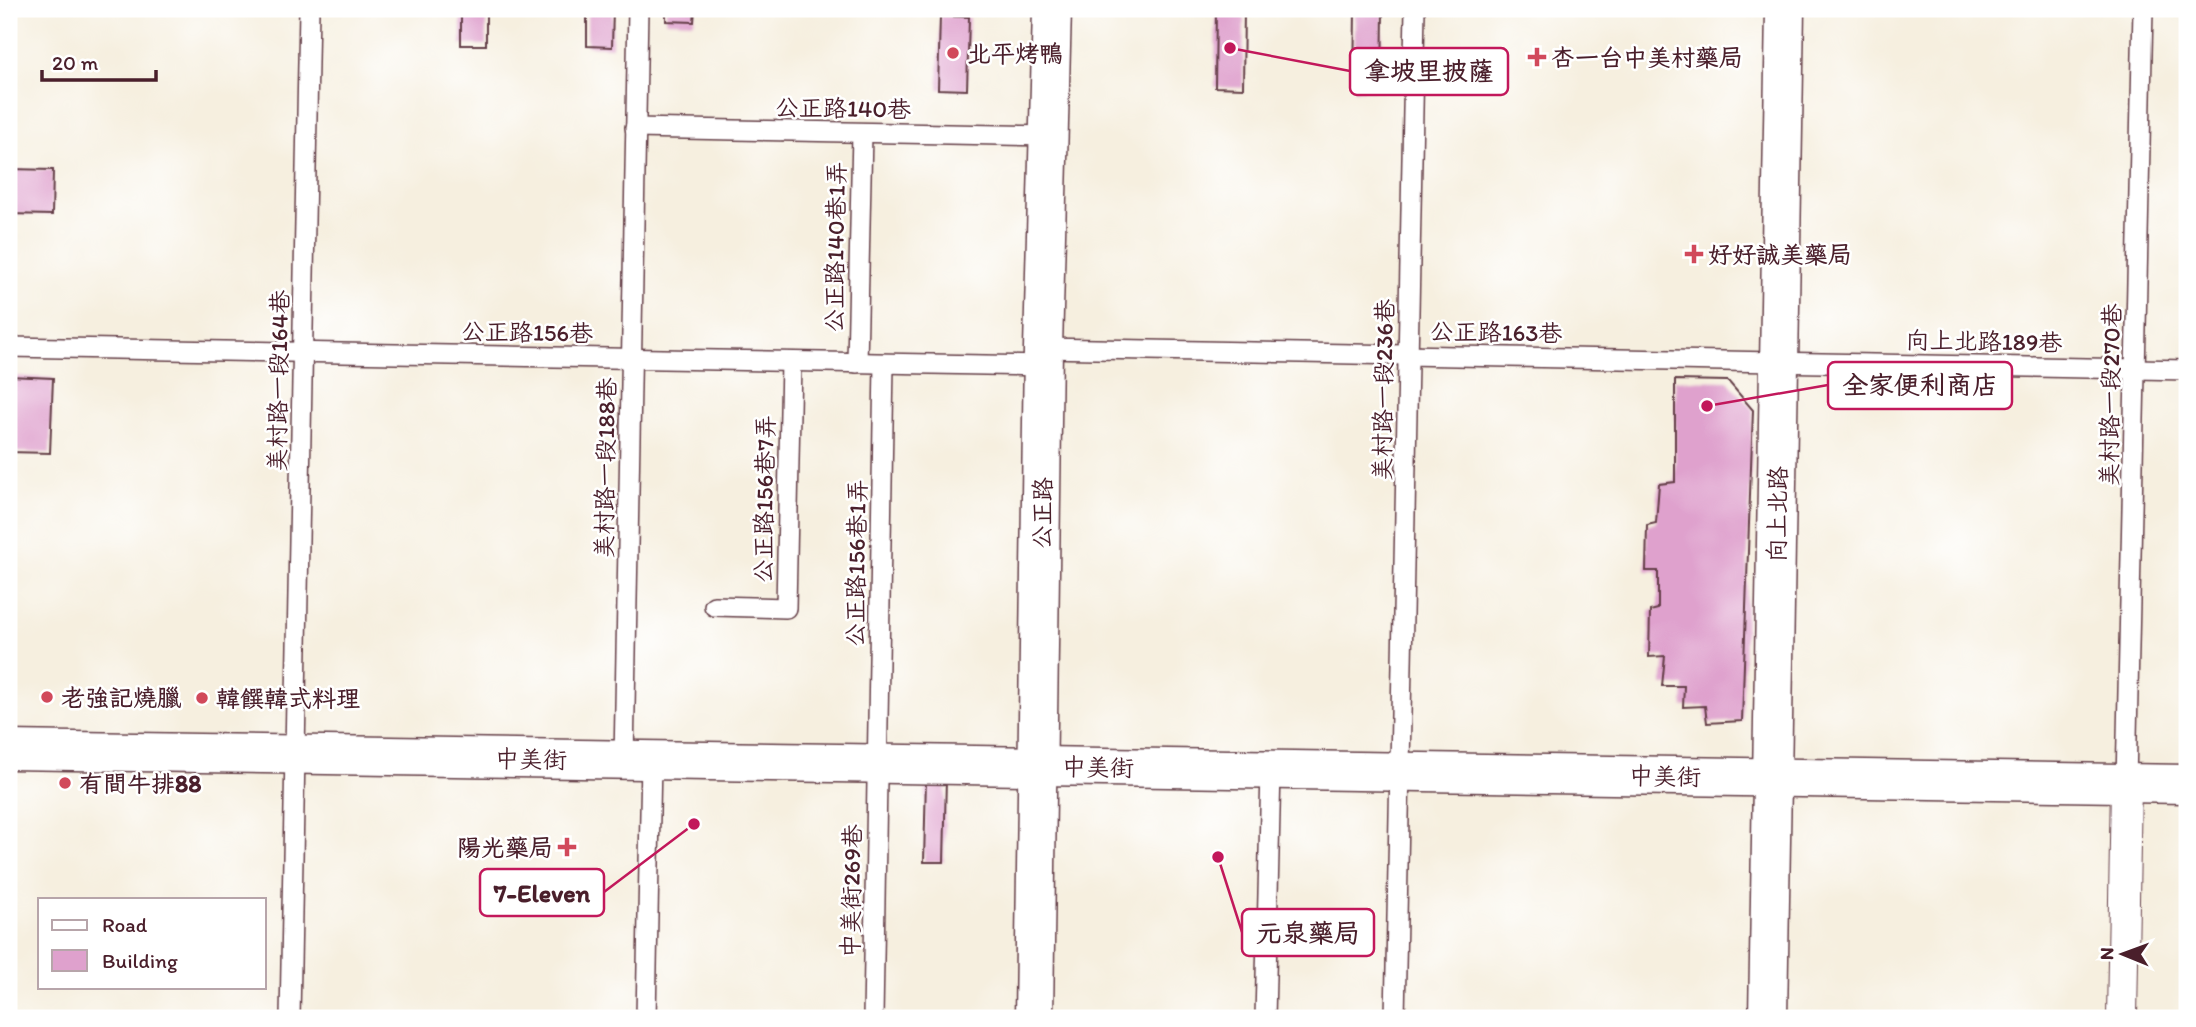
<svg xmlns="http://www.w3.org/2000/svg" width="2196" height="1027" viewBox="0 0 2196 1027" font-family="Itim,'LXGW WenKai TC',sans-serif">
  <rect width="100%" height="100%" fill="#fff"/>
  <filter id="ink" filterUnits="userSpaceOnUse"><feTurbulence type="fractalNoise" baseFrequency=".0143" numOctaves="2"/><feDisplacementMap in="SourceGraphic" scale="14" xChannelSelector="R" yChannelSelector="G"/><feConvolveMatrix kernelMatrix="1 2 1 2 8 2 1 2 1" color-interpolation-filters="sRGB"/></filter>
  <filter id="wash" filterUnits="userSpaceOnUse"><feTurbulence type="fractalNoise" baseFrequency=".00686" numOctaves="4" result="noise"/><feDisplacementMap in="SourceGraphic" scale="28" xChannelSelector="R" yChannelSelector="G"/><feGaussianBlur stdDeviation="1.57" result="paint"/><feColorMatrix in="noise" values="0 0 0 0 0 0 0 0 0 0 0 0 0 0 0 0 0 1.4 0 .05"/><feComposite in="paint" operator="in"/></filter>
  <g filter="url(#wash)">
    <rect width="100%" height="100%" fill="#f6efdf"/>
    <g id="blocks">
      <!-- building -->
      <g fill="#dfa1cd">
        <rect x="461" y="9" width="25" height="36"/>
        <polygon points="587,9 613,9 612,47 587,46"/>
        <polygon points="666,9 695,9 694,22 666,21"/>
        <polygon points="1216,9 1244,9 1243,88 1215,87"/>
        <polygon points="1355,9 1383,9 1382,90 1354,90"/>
        <polygon points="940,16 969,17 967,90 938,89"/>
        <polygon points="9,169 53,170 52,215 9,214"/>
        <polygon points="9,376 53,378 50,453 9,452"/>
        <polygon points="1675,380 1728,381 1753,410 1742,721 1707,723 1705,706 1683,707 1684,686 1662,686 1665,656 1649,657 1650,611 1658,609 1658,571 1646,571 1647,525 1656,523 1659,484 1675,482"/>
        <polygon points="926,778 946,778 944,862 924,862"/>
      </g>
    </g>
  </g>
  <g filter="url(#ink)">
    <use href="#blocks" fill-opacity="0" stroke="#643e46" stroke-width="2"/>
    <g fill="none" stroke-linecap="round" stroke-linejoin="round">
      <!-- service casing -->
      <g stroke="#643e46" stroke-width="22">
        <g id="service">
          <polyline points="635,128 1049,136"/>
          <polyline points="9,347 1044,366"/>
          <polyline points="1043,348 2187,370"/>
          <polyline points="857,363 862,133"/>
          <polyline points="714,606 786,608 791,362"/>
          <polyline points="624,760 638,9"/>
          <polyline points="2126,783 2143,9"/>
          <polyline points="290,1018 309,9"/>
          <polyline points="646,1018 651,761"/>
          <polyline points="873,1018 884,364"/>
          <polyline points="1265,1018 1271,770"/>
          <polyline points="1395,1018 1415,9"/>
        </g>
      </g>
      <!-- pedestrian casing -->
      <g stroke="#643e46" stroke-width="32">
        <polyline id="pedestrian" points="2122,1018 2126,783"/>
      </g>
      <!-- minor casing -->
      <g stroke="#643e46" stroke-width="41">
        <g id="minor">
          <polyline points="9,750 2187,784"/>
          <polyline points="1034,1018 1043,348 1052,9"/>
          <polyline points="1768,1018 1785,9"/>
        </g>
      </g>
      <!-- service -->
      <use href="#service" stroke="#fff" stroke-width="19"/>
      <!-- pedestrian -->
      <use href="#pedestrian" stroke="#fff" stroke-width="30"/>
      <!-- minor -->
      <use href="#minor" stroke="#fff" stroke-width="38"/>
    </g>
  </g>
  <!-- markers -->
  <g fill="#d1495b" stroke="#fff" stroke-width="2.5">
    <circle cx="953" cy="53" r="7"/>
    <path d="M1533.5 46.5h7v7h7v7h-7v7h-7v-7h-7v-7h7z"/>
    <path d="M1690.5 243.5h7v7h7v7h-7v7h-7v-7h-7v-7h7z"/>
    <circle cx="47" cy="697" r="7"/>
    <circle cx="202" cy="698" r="7"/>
    <circle cx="65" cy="783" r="7"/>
    <path d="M563.5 836.5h7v7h7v7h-7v7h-7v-7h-7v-7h7z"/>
  </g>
  <g text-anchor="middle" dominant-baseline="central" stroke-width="5" stroke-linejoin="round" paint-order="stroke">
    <!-- poi labels -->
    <g font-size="24" font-weight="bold" fill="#4a1f2b" stroke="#fff" text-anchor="start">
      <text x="967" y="53">北平烤鴨</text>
      <text x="1551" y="57">杏一台中美村藥局</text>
      <text x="1708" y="254">好好誠美藥局</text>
      <text x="61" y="697">老強記燒臘</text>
      <text x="216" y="698">韓饌韓式料理</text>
      <text x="79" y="783">有間牛排88</text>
      <text x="553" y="847" text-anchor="end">陽光藥局</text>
    </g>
    <!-- street labels -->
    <g font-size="24" fill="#4a1f2b" stroke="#fff">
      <text transform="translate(843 108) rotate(1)">公正路140巷</text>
      <text transform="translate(835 247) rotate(-89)">公正路140巷1弄</text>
      <text transform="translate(527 332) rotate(1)">公正路156巷</text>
      <text transform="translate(1496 332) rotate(1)">公正路163巷</text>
      <text transform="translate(1984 341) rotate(1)">向上北路189巷</text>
      <text transform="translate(278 381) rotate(-89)">美村路一段164巷</text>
      <text transform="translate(1383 390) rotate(-89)">美村路一段236巷</text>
      <text transform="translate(2110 395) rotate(-89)">美村路一段270巷</text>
      <text transform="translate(605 468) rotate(-89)">美村路一段188巷</text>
      <text transform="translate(764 499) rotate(-89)">公正路156巷7弄</text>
      <text transform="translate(1042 513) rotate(-89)">公正路</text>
      <text transform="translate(1777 514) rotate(-89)">向上北路</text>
      <text transform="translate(856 563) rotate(-89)">公正路156巷1弄</text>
      <text transform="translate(531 759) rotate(1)">中美街</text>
      <text transform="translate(1098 767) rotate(1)">中美街</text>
      <text transform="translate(1665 776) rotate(1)">中美街</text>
      <text transform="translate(851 891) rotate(-89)">中美街269巷</text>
    </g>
  </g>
  <!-- callouts -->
  <path fill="none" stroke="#c2185b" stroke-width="2.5" d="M1230 48L1350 71M1707 406L1828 385M694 824L604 892M1218 857L1242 932"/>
  <g fill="#c2185b" stroke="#fff" stroke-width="2.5">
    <circle cx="1230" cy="48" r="7"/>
    <circle cx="1707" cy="406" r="7"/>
    <circle cx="694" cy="824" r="7"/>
    <circle cx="1218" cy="857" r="7"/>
  </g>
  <g fill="#fff" stroke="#c2185b" stroke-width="2.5">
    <rect x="1350" y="48" width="158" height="47" rx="7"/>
    <rect x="1828" y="362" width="184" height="47" rx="7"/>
    <rect x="480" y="869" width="124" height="47" rx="7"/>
    <rect x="1242" y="909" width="132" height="47" rx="7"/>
  </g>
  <g font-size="26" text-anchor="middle" font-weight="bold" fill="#4a1f2b">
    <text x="1429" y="80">拿坡里披薩</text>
    <text x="1920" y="394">全家便利商店</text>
    <text x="542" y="902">7-Eleven</text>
    <text x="1308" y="942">元泉藥局</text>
  </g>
  <!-- margin -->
  <rect width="2196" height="1027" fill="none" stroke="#fff" stroke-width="35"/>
  <!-- legend -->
  <rect x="38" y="898" width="228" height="91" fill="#ffffff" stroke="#b7a5aa" stroke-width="2"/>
  <rect x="52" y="920" width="35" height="10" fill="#ffffff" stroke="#b7a5aa" stroke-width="2"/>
  <text x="102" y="932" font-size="21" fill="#4a1f2b">Road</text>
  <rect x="52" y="950" width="35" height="21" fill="#dfa1cd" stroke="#b7a5aa" stroke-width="2"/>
  <text x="102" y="968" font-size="21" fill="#4a1f2b">Building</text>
  <!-- north arrow -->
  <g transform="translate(2123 954) rotate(271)" stroke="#ffffff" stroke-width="5" paint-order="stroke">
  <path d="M0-5L12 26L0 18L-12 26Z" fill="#4a1f2b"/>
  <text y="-10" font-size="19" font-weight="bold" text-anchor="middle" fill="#4a1f2b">N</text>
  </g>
  <!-- scale -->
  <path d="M42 70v10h114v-10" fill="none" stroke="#4a1f2b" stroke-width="3.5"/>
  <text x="52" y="70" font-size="21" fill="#4a1f2b" stroke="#ffffff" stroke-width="5" paint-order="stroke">20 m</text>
</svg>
